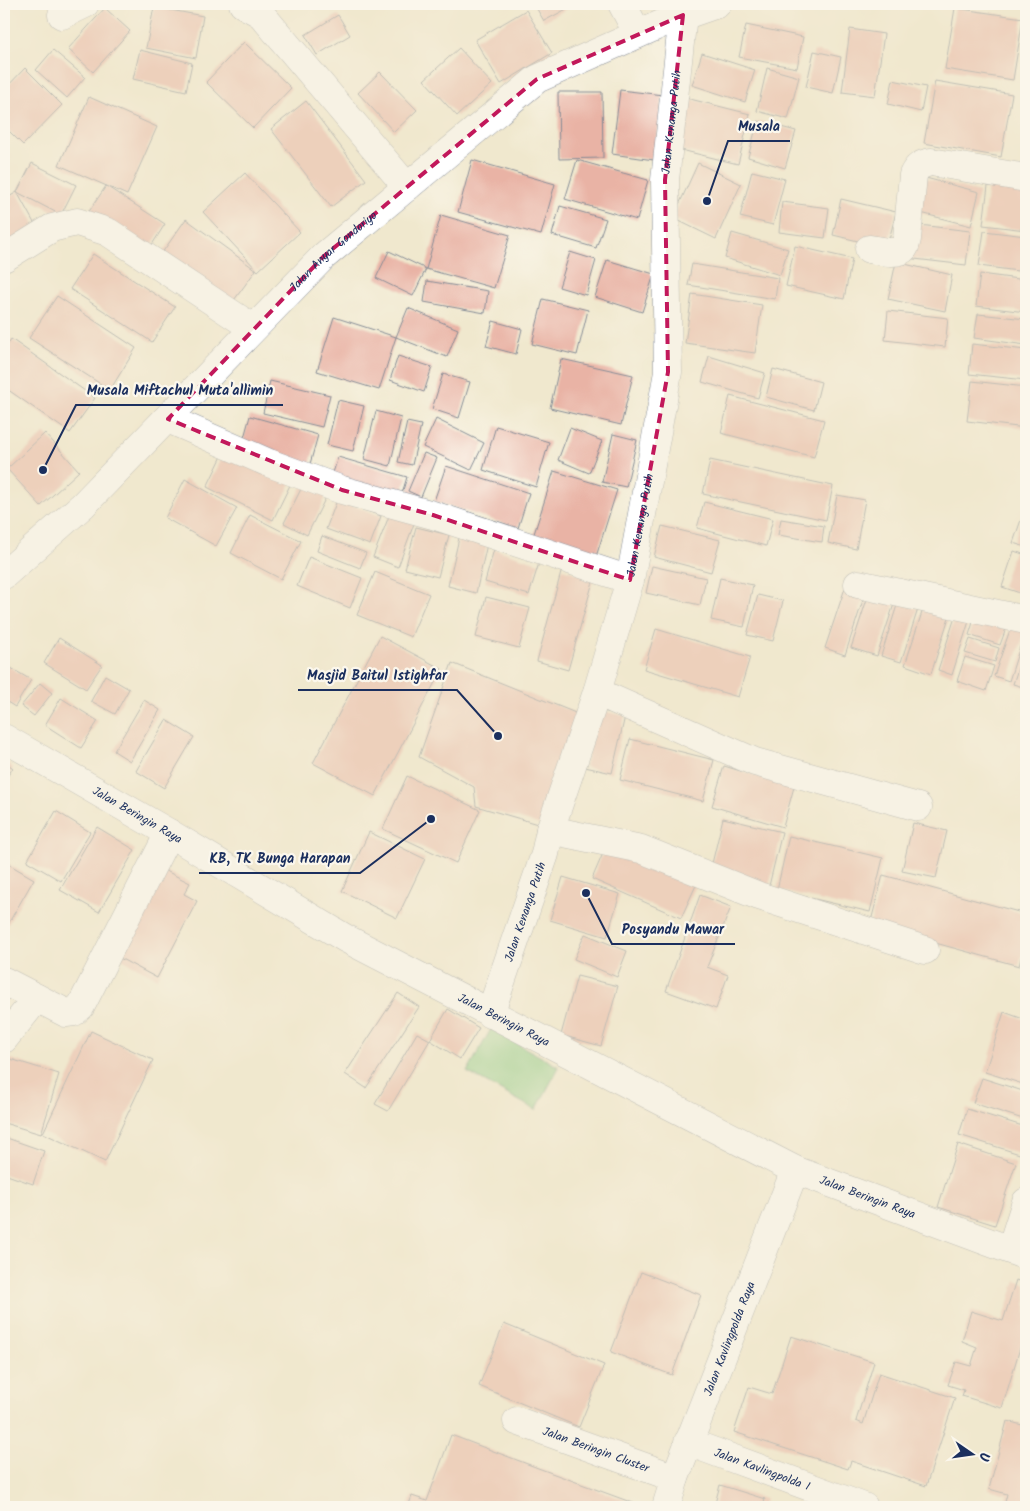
<svg xmlns="http://www.w3.org/2000/svg" width="1030" height="1511" viewBox="0 0 1030 1511" font-family="Kalam,sans-serif">
  <rect width="100%" height="100%" fill="#fbf7ec"/>
  <filter id="ink" filterUnits="userSpaceOnUse"><feTurbulence type="fractalNoise" baseFrequency=".02" numOctaves="2"/><feDisplacementMap in="SourceGraphic" scale="10" xChannelSelector="R" yChannelSelector="G"/><feConvolveMatrix kernelMatrix="1 2 1 2 8 2 1 2 1" color-interpolation-filters="sRGB"/></filter>
  <filter id="wash" filterUnits="userSpaceOnUse"><feTurbulence type="fractalNoise" baseFrequency=".0096" numOctaves="4" result="noise"/><feDisplacementMap in="SourceGraphic" scale="20" xChannelSelector="R" yChannelSelector="G"/><feGaussianBlur stdDeviation="1.12" result="paint"/><feColorMatrix in="noise" values="0 0 0 0 0 0 0 0 0 0 0 0 0 0 0 0 0 1.4 0 .05"/><feComposite in="paint" operator="in"/></filter>
  <g filter="url(#wash)">
    <rect width="100%" height="100%" fill="#f0e8ce"/>
    <!-- green -->
    <polygon fill="#87ca83" stroke="#517c70" points="491,1029 559,1067 536,1110 467,1072"/>
    <g id="blocks">
      <!-- building -->
      <g fill="#e9b3a5">
        <polygon points="534,4 576,4 544,21"/>
        <polygon points="154,7 203,16 196,58 146,48"/>
        <polygon points="105,8 130,31 93,72 68,49"/>
        <polygon points="955,8 1023,18 1013,80 945,69"/>
        <polygon points="526,10 552,53 501,84 475,40"/>
        <polygon points="338,15 350,35 317,55 305,35"/>
        <polygon points="746,25 803,37 797,68 739,57"/>
        <polygon points="850,29 884,34 875,96 842,92"/>
        <polygon points="244,42 291,88 253,128 206,82"/>
        <polygon points="459,48 492,84 457,116 424,80"/>
        <polygon points="53,50 85,77 67,98 36,70"/>
        <polygon points="140,50 192,63 186,91 133,79"/>
        <polygon points="814,51 841,57 833,93 806,87"/>
        <polygon points="702,53 755,70 745,102 692,85"/>
        <polygon points="25,68 62,105 23,145 4,126 4,90"/>
        <polygon points="767,68 799,77 788,119 757,111"/>
        <polygon points="380,72 417,110 394,132 358,93"/>
        <polygon points="893,80 926,87 921,112 888,104"/>
        <polygon points="935,81 1012,94 1001,157 924,143"/>
        <polygon points="620,90 663,95 654,160 612,154"/>
        <polygon points="558,92 602,92 603,158 559,159"/>
        <polygon points="89,97 157,127 127,195 59,165"/>
        <polygon points="686,98 750,114 738,164 673,148"/>
        <polygon points="306,101 366,180 331,207 271,129"/>
        <polygon points="758,121 796,131 785,168 748,157"/>
        <polygon points="472,160 555,184 541,235 458,212"/>
        <polygon points="577,160 648,180 637,220 565,199"/>
        <polygon points="32,163 76,185 61,215 17,192"/>
        <polygon points="698,163 741,184 716,239 673,218"/>
        <polygon points="752,171 785,179 773,225 740,217"/>
        <polygon points="245,173 300,232 258,271 203,212"/>
        <polygon points="922,177 979,192 971,226 913,211"/>
        <polygon points="106,186 165,224 148,251 88,213"/>
        <polygon points="988,186 1026,191 1026,230 983,225"/>
        <polygon points="17,192 39,232 4,252 4,200"/>
        <polygon points="841,199 896,212 887,248 833,235"/>
        <polygon points="782,202 829,208 825,238 779,232"/>
        <polygon points="560,206 606,219 596,248 552,235"/>
        <polygon points="441,215 510,235 494,288 426,269"/>
        <polygon points="186,219 256,270 229,307 159,257"/>
        <polygon points="911,224 970,231 966,265 906,258"/>
        <polygon points="984,231 1026,236 1026,272 979,266"/>
        <polygon points="732,233 788,249 780,275 725,258"/>
        <polygon points="795,246 852,259 844,299 786,286"/>
        <polygon points="389,251 426,269 413,296 376,278"/>
        <polygon points="570,252 596,260 586,295 559,287"/>
        <polygon points="93,254 175,307 152,342 70,289"/>
        <polygon points="607,260 654,274 642,312 595,297"/>
        <polygon points="896,262 952,275 945,311 888,299"/>
        <polygon points="692,264 778,278 775,299 688,285"/>
        <polygon points="980,274 1026,280 1026,312 976,306"/>
        <polygon points="427,281 488,291 485,313 424,302"/>
        <polygon points="692,294 762,305 755,353 685,343"/>
        <polygon points="57,296 136,348 110,390 29,338"/>
        <polygon points="543,299 588,310 577,355 532,344"/>
        <polygon points="408,308 458,329 447,357 396,337"/>
        <polygon points="888,311 948,318 945,347 885,340"/>
        <polygon points="978,314 1026,319 1026,345 974,338"/>
        <polygon points="334,317 396,337 379,390 317,371"/>
        <polygon points="493,321 522,329 516,354 486,346"/>
        <polygon points="11,339 95,398 70,433 4,387 4,350"/>
        <polygon points="972,344 1026,350 1026,380 969,374"/>
        <polygon points="398,356 432,367 424,392 390,380"/>
        <polygon points="709,356 765,373 758,398 702,382"/>
        <polygon points="561,359 633,375 621,425 550,408"/>
        <polygon points="773,369 821,382 814,410 766,397"/>
        <polygon points="443,374 470,382 459,418 432,409"/>
        <polygon points="270,381 330,395 322,427 263,413"/>
        <polygon points="972,381 1026,387 1026,428 967,421"/>
        <polygon points="730,396 824,420 814,457 721,433"/>
        <polygon points="338,400 364,406 353,451 327,445"/>
        <polygon points="376,411 401,418 390,466 364,459"/>
        <polygon points="250,416 318,435 310,464 242,445"/>
        <polygon points="436,419 484,443 471,470 423,447"/>
        <polygon points="407,422 421,425 412,465 398,462"/>
        <polygon points="496,426 549,442 536,487 483,470"/>
        <polygon points="570,428 602,441 589,473 558,460"/>
        <polygon points="45,433 79,471 41,506 7,469"/>
        <polygon points="613,434 637,440 626,487 602,482"/>
        <polygon points="226,448 292,481 273,520 207,487"/>
        <polygon points="424,453 437,458 421,497 408,491"/>
        <polygon points="338,457 407,477 400,500 331,479"/>
        <polygon points="710,460 833,486 826,520 703,494"/>
        <polygon points="446,466 529,493 518,528 434,501"/>
        <polygon points="554,471 617,490 595,560 532,540"/>
        <polygon points="185,479 237,508 216,546 165,518"/>
        <polygon points="304,483 327,495 307,535 284,523"/>
        <polygon points="837,495 865,500 856,549 828,543"/>
        <polygon points="337,500 381,516 370,545 326,529"/>
        <polygon points="704,502 773,519 766,546 697,528"/>
        <polygon points="391,511 415,521 398,567 373,557"/>
        <polygon points="250,515 301,541 281,579 231,553"/>
        <polygon points="1022,517 1026,519 1026,547 1013,543"/>
        <polygon points="781,519 824,526 822,542 778,535"/>
        <polygon points="662,526 720,540 711,572 654,557"/>
        <polygon points="416,527 449,535 438,577 405,569"/>
        <polygon points="322,536 366,553 360,568 317,551"/>
        <polygon points="459,538 487,544 476,593 448,586"/>
        <polygon points="494,549 539,563 529,595 485,582"/>
        <polygon points="1014,551 1026,555 1026,595 1002,587"/>
        <polygon points="309,557 362,578 350,608 297,586"/>
        <polygon points="652,566 706,578 700,605 646,593"/>
        <polygon points="562,569 594,578 568,670 537,661"/>
        <polygon points="375,572 429,594 411,637 357,615"/>
        <polygon points="720,578 753,585 744,627 711,620"/>
        <polygon points="845,588 865,594 845,655 825,648"/>
        <polygon points="869,593 895,601 877,656 851,648"/>
        <polygon points="758,595 783,601 773,641 747,635"/>
        <polygon points="486,597 530,608 519,648 476,637"/>
        <polygon points="898,602 918,609 901,662 881,656"/>
        <polygon points="924,606 950,614 931,674 905,665"/>
        <polygon points="956,614 970,618 952,675 938,670"/>
        <polygon points="975,616 1007,626 1000,645 969,635"/>
        <polygon points="1011,627 1025,631 1009,681 994,676"/>
        <polygon points="656,629 750,657 738,697 644,669"/>
        <polygon points="380,636 442,669 375,796 313,763"/>
        <polygon points="59,638 102,665 86,689 44,663"/>
        <polygon points="970,639 999,648 995,662 965,653"/>
        <polygon points="1026,644 1026,688 1013,684"/>
        <polygon points="965,657 994,666 986,691 957,681"/>
        <polygon points="452,663 578,714 541,825 476,806 474,787 419,757"/>
        <polygon points="6,665 31,680 15,707 4,700 4,669"/>
        <polygon points="105,675 129,689 115,714 91,701"/>
        <polygon points="40,683 52,693 34,716 21,706"/>
        <polygon points="61,698 98,721 81,748 45,725"/>
        <polygon points="144,700 160,710 130,761 114,751"/>
        <polygon points="598,710 625,716 612,773 585,767"/>
        <polygon points="166,720 194,737 164,788 136,771"/>
        <polygon points="630,739 714,760 703,801 620,780"/>
        <polygon points="4,761 13,768 4,781"/>
        <polygon points="724,766 794,787 783,827 712,806"/>
        <polygon points="407,776 480,810 456,863 383,829"/>
        <polygon points="56,811 90,832 61,881 27,861"/>
        <polygon points="723,818 782,832 769,886 710,872"/>
        <polygon points="913,823 947,831 936,878 902,871"/>
        <polygon points="97,827 135,850 99,912 60,890"/>
        <polygon points="369,832 425,859 397,918 342,891"/>
        <polygon points="789,836 883,858 870,912 777,890"/>
        <polygon points="607,844 697,883 681,918 592,879"/>
        <polygon points="5,862 34,879 4,931 4,864"/>
        <polygon points="160,868 190,883 184,894 197,901 157,978 114,955"/>
        <polygon points="883,875 1026,914 1026,939 1019,966 870,925"/>
        <polygon points="563,877 620,894 607,937 550,920"/>
        <polygon points="700,895 731,907 707,967 728,975 716,1009 666,991"/>
        <polygon points="585,934 627,951 617,977 574,959"/>
        <polygon points="577,976 618,986 601,1046 561,1035"/>
        <polygon points="398,993 419,1007 366,1088 345,1074"/>
        <polygon points="448,1009 479,1028 460,1059 430,1040 388,1111 375,1104 417,1033 430,1040"/>
        <polygon points="1004,1012 1026,1020 1026,1085 985,1072"/>
        <polygon points="91,1031 153,1060 105,1162 43,1133"/>
        <polygon points="4,1057 59,1074 41,1134 4,1123"/>
        <polygon points="982,1078 1026,1092 1026,1120 973,1103"/>
        <polygon points="967,1109 1026,1127 1026,1156 959,1135"/>
        <polygon points="4,1137 44,1151 33,1184 4,1174"/>
        <polygon points="958,1144 1016,1163 995,1225 938,1207"/>
        <polygon points="641,1272 701,1295 672,1375 611,1352"/>
        <polygon points="1016,1280 1026,1284 1026,1328 1002,1408 962,1396 964,1390 948,1385 956,1362 971,1366 977,1347 962,1341 971,1311 1003,1321"/>
        <polygon points="504,1324 604,1365 579,1427 479,1386"/>
        <polygon points="791,1336 874,1362 856,1421 863,1424 879,1373 955,1398 926,1486 851,1461 848,1469 734,1432 749,1387 772,1394"/>
        <polygon points="1007,1421 1026,1426 1026,1507 1005,1502 1007,1494 989,1489"/>
        <polygon points="451,1435 538,1468 644,1507 408,1507 412,1496 427,1501"/>
        <polygon points="720,1485 765,1499 762,1507 714,1507"/>
      </g>
    </g>
  </g>
  <g filter="url(#ink)">
    <use href="#blocks" fill-opacity="0" stroke="#868c96" stroke-width="1"/>
    <g fill="none" stroke-linecap="round" stroke-linejoin="round">
      <!-- minor casing -->
      <g stroke="#868c96" stroke-width="29">
        <g id="minor">
          <polyline points="243,4 261,14 407,187"/>
          <polyline points="622,4 638,34"/>
          <polyline points="62,15 85,4"/>
          <path d="M869,249C878,250 898,256 904,248C906,246 906,242 907,239L913,175C917,166 921,164 931,162L1026,178"/>
          <polyline points="4,258 52,228 77,222 108,232 253,328"/>
          <polyline points="168,419 269,463 342,490 433,515 630,580"/>
          <path id="s1" d="M4,575L83,505L324,256L537,79L668,21L717,4"/>
          <polyline points="858,584 1026,620"/>
          <polyline points="597,692 755,762 918,807"/>
          <path id="s2" d="M4,738L169,833L345,938L795,1170L1026,1256"/>
          <polyline points="550,830 641,849 759,896 925,950"/>
          <polyline points="4,981 66,1013 74,1012 81,1006 169,833"/>
          <path id="s3" d="M490,1014L545,854L550,830L597,692L630,580L668,372L665,180L683,15"/>
          <polyline points="4,1039 37,998"/>
          <polyline points="1011,1249 1026,1202"/>
          <path id="s4" d="M517,1421L675,1478"/>
          <path id="s5" d="M688,1442L864,1507"/>
          <path id="s6" d="M666,1507L675,1478L795,1170"/>
        </g>
      </g>
      <!-- minor -->
      <use href="#minor" stroke="#fff" stroke-width="28"/>
    </g>
  </g>
  <!-- marked area -->
  <path d="M0 0H1030V1511H0ZM683,15L665,180L668,372L630,580L433,515L342,490L168,419L324,256L537,79Z" fill="#f0e8ce" fill-opacity=".55" fill-rule="evenodd"/>
  <path fill="none" stroke="#c2185b" stroke-width="4" stroke-dasharray="10 6" stroke-linejoin="round" d="M683,15L665,180L668,372L630,580L433,515L342,490L168,419L324,256L537,79Z"/>
  <g text-anchor="middle" dominant-baseline="central" stroke-width="4.5" stroke-linejoin="round" paint-order="stroke">
    <!-- street labels -->
    <g font-size="12" fill="#1b2f5e" stroke="#fbf7ec">
      <text stroke="none"><textPath href="#s3" startOffset="918">Jalan Kenanga Putih</textPath></text>
      <text stroke="none"><textPath href="#s1" startOffset="462">Jalan Anyar Gondoriyo</textPath></text>
      <text stroke="none"><textPath href="#s3" startOffset="512">Jalan Kenanga Putih</textPath></text>
      <text stroke="none"><textPath href="#s2" startOffset="154">Jalan Beringin Raya</textPath></text>
      <text stroke="none"><textPath href="#s3" startOffset="108">Jalan Kenanga Putih</textPath></text>
      <text stroke="none"><textPath href="#s2" startOffset="574">Jalan Beringin Raya</textPath></text>
      <text stroke="none"><textPath href="#s2" startOffset="979">Jalan Beringin Raya</textPath></text>
      <text stroke="none"><textPath href="#s6" startOffset="180">Jalan Kavlingpolda Raya</textPath></text>
      <text stroke="none"><textPath href="#s4" startOffset="84">Jalan Beringin Cluster</textPath></text>
      <text stroke="none"><textPath href="#s5" startOffset="79">Jalan Kavlingpolda I</textPath></text>
    </g>
  </g>
  <!-- callouts -->
  <path fill="none" stroke="#1b2f5e" stroke-width="2" d="M707 201L728 141H790M43 470L76 405H283M498 736L457 690H298M431 819L360 873H199M586 893L612 944H735"/>
  <g fill="#1b2f5e" stroke="#fbf7ec" stroke-width="2">
    <circle cx="707" cy="201" r="5"/>
    <circle cx="43" cy="470" r="5"/>
    <circle cx="498" cy="736" r="5"/>
    <circle cx="431" cy="819" r="5"/>
    <circle cx="586" cy="893" r="5"/>
  </g>
  <g font-size="14" text-anchor="middle" font-weight="bold" fill="#1b2f5e" stroke="#fbf7ec" stroke-width="4.5" stroke-linejoin="round" paint-order="stroke">
    <text x="759" y="131">Musala</text>
    <text x="180" y="395">Musala Miftachul Muta'allimin</text>
    <text x="377" y="680">Masjid Baitul Istighfar</text>
    <text x="280" y="863">KB, TK Bunga Harapan</text>
    <text x="673" y="934">Posyandu Mawar</text>
  </g>
  <!-- margin -->
  <rect width="1030" height="1511" fill="none" stroke="#fbf7ec" stroke-width="20"/>
  <!-- north arrow -->
  <g transform="translate(972 1454) rotate(103)" stroke="#fbf7ec" stroke-width="4" paint-order="stroke">
  <path d="M0-4L9 19L0 12L-9 19Z" fill="#1b2f5e"/>
  <text y="-8" font-size="14" font-weight="bold" text-anchor="middle" fill="#1b2f5e">U</text>
  </g>
</svg>
